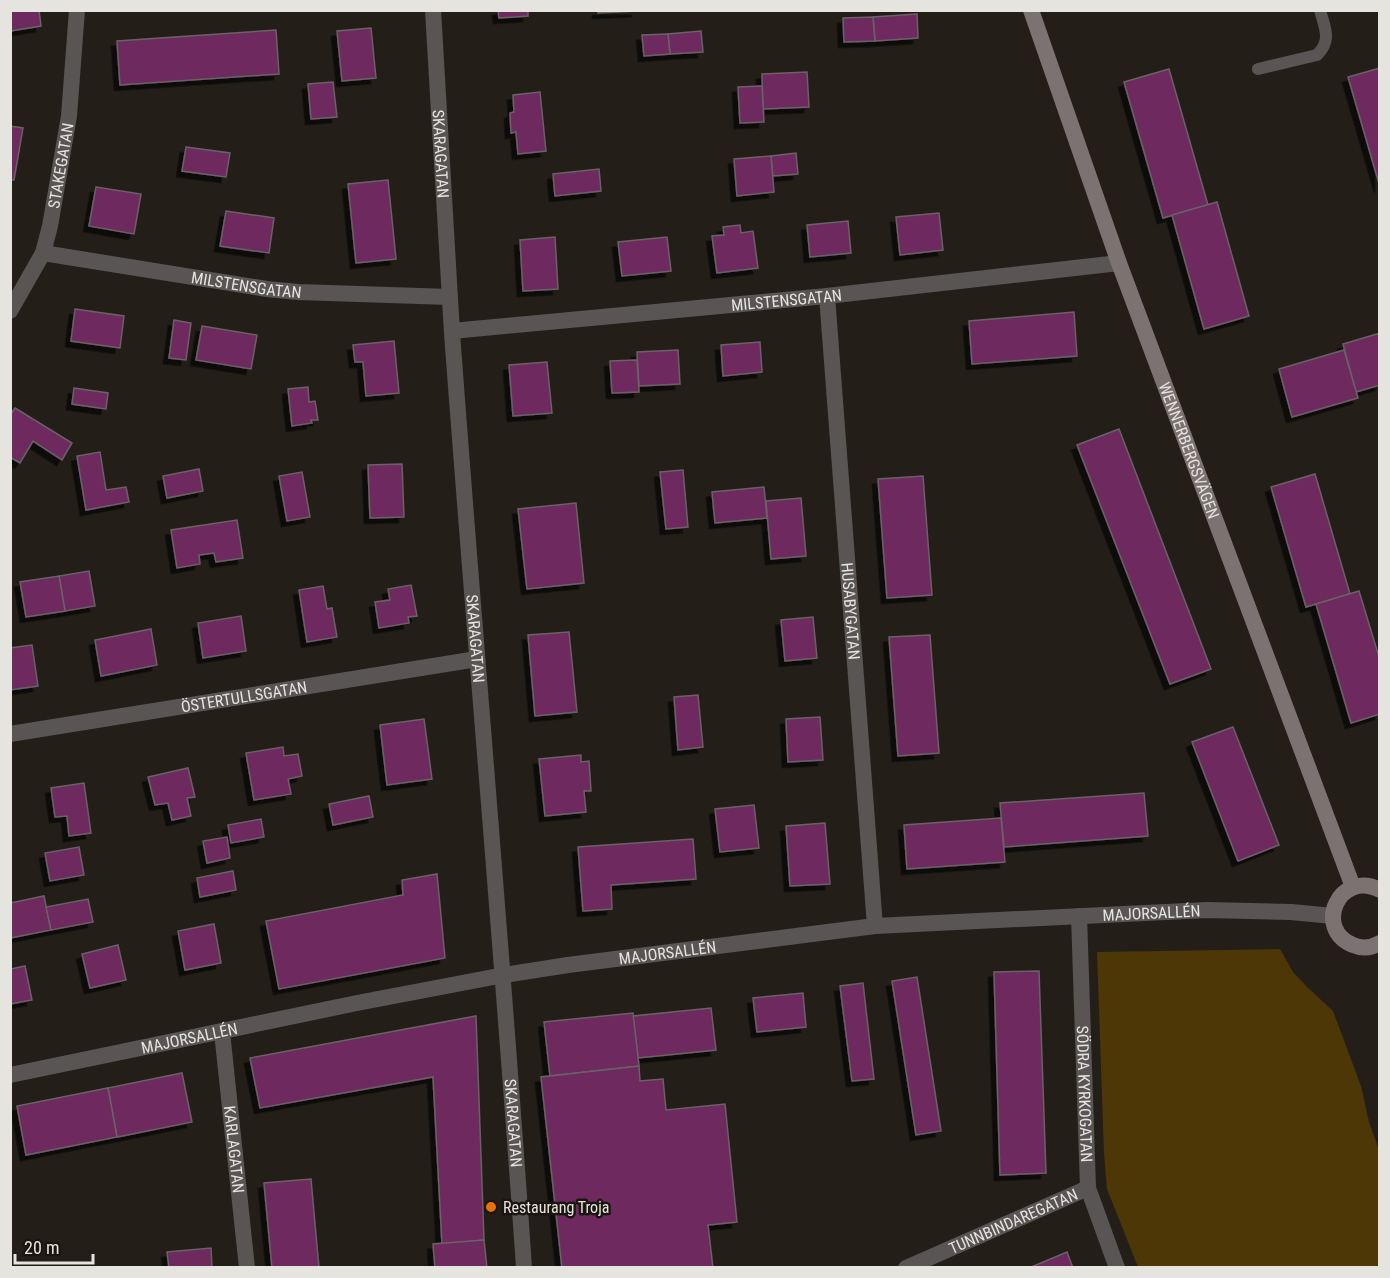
<svg xmlns="http://www.w3.org/2000/svg" width="1390" height="1278" viewBox="0 0 1390 1278" font-family="'Roboto Condensed',sans-serif">
  <defs>
    <filter id="shadow"><feDropShadow dx="-5.5" dy="5.5" stdDeviation="0" flood-color="#0009"/></filter>
  </defs>
  <rect width="100%" height="100%" fill="#231f18"/>
  <!-- green -->
  <polygon fill="#4d3706" points="1280,949 1293,972 1308,988 1333,1011 1361,1086 1369,1122 1379,1150 1379,1267 1138,1267 1107,1189 1104,1153 1097,952"/>
  <!-- building -->
  <g fill="#6e295e" stroke="#6a6167" stroke-width="1.5" filter="url(#shadow)">
    <polygon points="10,10 39,10 41,26 10,31"/>
    <polygon points="498,10 528,10 528,16 499,18"/>
    <polygon points="598,10 637,10 637,11 598,13"/>
    <polygon points="917,14 918,38 875,41 873,17"/>
    <polygon points="873,17 875,41 844,42 843,18"/>
    <polygon points="371,28 376,78 342,81 337,31"/>
    <polygon points="276,30 279,74 120,85 117,41"/>
    <polygon points="701,31 703,52 670,54 668,34"/>
    <polygon points="668,34 670,54 644,56 642,35"/>
    <polygon points="1380,68 1380,187 1348,77"/>
    <polygon points="1169,69 1208,205 1163,218 1124,82"/>
    <polygon points="807,72 809,107 763,109 762,74"/>
    <polygon points="333,82 337,117 311,119 308,84"/>
    <polygon points="762,86 764,122 740,123 738,87"/>
    <polygon points="540,92 546,151 518,154 516,132 511,133 510,113 514,112 513,95"/>
    <polygon points="10,126 23,128 14,180 10,180"/>
    <polygon points="186,147 230,153 226,177 182,171"/>
    <polygon points="796,153 798,174 773,176 771,156"/>
    <polygon points="771,156 774,192 737,196 734,159"/>
    <polygon points="599,169 601,191 555,196 553,174"/>
    <polygon points="388,180 396,259 356,263 348,184"/>
    <polygon points="96,187 141,194 134,234 89,226"/>
    <polygon points="1217,202 1249,316 1204,329 1172,215"/>
    <polygon points="226,211 274,218 269,253 220,246"/>
    <polygon points="939,213 943,250 900,255 896,217"/>
    <polygon points="848,221 851,253 810,257 807,225"/>
    <polygon points="740,225 741,233 753,231 758,268 717,273 712,236 724,235 723,227"/>
    <polygon points="555,237 558,289 523,291 520,240"/>
    <polygon points="667,237 671,271 622,276 618,242"/>
    <polygon points="75,309 124,316 120,348 71,341"/>
    <polygon points="1074,312 1077,356 972,364 969,321"/>
    <polygon points="174,320 191,323 186,360 169,358"/>
    <polygon points="202,326 257,335 251,369 196,360"/>
    <polygon points="1380,333 1380,385 1356,392 1343,344"/>
    <polygon points="394,341 399,393 366,396 363,362 355,362 353,345"/>
    <polygon points="760,342 762,372 723,376 721,345"/>
    <polygon points="678,350 680,384 639,386 637,352"/>
    <polygon points="1344,350 1358,398 1292,417 1279,369"/>
    <polygon points="637,360 639,392 612,393 610,361"/>
    <polygon points="547,362 552,413 513,416 509,365"/>
    <polygon points="308,387 309,402 315,401 318,420 311,420 312,423 292,426 288,389"/>
    <polygon points="74,388 108,393 106,409 72,404"/>
    <polygon points="15,408 72,443 62,460 33,441 20,463 10,457 10,415"/>
    <polygon points="1119,429 1211,669 1170,684 1077,445"/>
    <polygon points="100,452 106,490 126,487 129,502 86,510 77,456"/>
    <polygon points="402,464 404,517 370,518 368,465"/>
    <polygon points="199,469 203,491 167,498 163,476"/>
    <polygon points="683,470 688,527 666,529 660,472"/>
    <polygon points="302,472 310,517 287,521 279,476"/>
    <polygon points="1315,474 1350,594 1306,607 1271,487"/>
    <polygon points="923,476 932,595 887,598 878,479"/>
    <polygon points="764,487 767,518 715,523 712,492"/>
    <polygon points="801,498 806,556 771,559 766,501"/>
    <polygon points="576,503 584,583 527,589 518,509"/>
    <polygon points="237,520 243,558 216,562 214,553 199,555 200,564 177,568 171,530"/>
    <polygon points="89,571 95,606 65,611 59,576"/>
    <polygon points="59,576 65,611 26,617 20,582"/>
    <polygon points="411,585 417,616 408,617 409,623 379,628 375,602 390,600 388,589"/>
    <polygon points="323,586 327,609 332,608 337,637 307,642 299,590"/>
    <polygon points="1359,591 1380,660 1380,714 1351,723 1316,604"/>
    <polygon points="241,616 246,651 203,658 198,623"/>
    <polygon points="813,617 817,658 785,661 781,620"/>
    <polygon points="151,629 157,665 101,676 95,640"/>
    <polygon points="569,632 577,712 535,716 528,635"/>
    <polygon points="930,635 939,753 898,756 889,637"/>
    <polygon points="32,645 38,686 10,690 10,648"/>
    <polygon points="698,695 703,747 678,750 674,697"/>
    <polygon points="820,717 823,760 788,762 786,719"/>
    <polygon points="424,719 432,779 387,785 380,725"/>
    <polygon points="1233,727 1279,845 1238,861 1192,742"/>
    <polygon points="283,747 284,756 298,754 302,776 288,779 291,794 254,800 246,753"/>
    <polygon points="581,755 581,762 589,761 591,791 584,791 586,812 545,816 539,759"/>
    <polygon points="188,768 195,797 187,798 191,816 172,820 168,803 155,805 148,777"/>
    <polygon points="84,783 91,833 69,836 67,816 55,817 51,788"/>
    <polygon points="1144,793 1148,836 1004,847 1000,803"/>
    <polygon points="369,796 373,817 333,825 329,804"/>
    <polygon points="754,805 759,848 720,852 715,809"/>
    <polygon points="1001,818 1005,862 907,869 904,825"/>
    <polygon points="261,819 264,837 231,843 228,825"/>
    <polygon points="825,823 830,884 790,886 786,826"/>
    <polygon points="227,837 230,858 207,863 203,841"/>
    <polygon points="693,839 696,879 611,885 612,909 583,911 578,847"/>
    <polygon points="79,847 84,875 50,881 45,853"/>
    <polygon points="233,871 236,890 200,897 197,878"/>
    <polygon points="437,874 445,958 279,989 266,921 403,895 402,880"/>
    <polygon points="44,896 51,930 10,938 10,903"/>
    <polygon points="88,899 93,922 51,930 46,907"/>
    <polygon points="214,924 221,963 185,970 178,931"/>
    <polygon points="118,945 126,980 90,988 82,954"/>
    <polygon points="10,966 11,969 25,966 32,1000 10,1004"/>
    <polygon points="1039,971 1046,1173 1000,1175 994,972"/>
    <polygon points="917,977 941,1131 916,1135 892,981"/>
    <polygon points="863,983 874,1079 852,1081 840,986"/>
    <polygon points="803,993 806,1027 757,1032 753,998"/>
    <polygon points="711,1008 716,1050 638,1058 633,1016"/>
    <polygon points="633,1013 639,1066 550,1076 544,1022"/>
    <polygon points="476,1016 484,1240 442,1244 433,1077 260,1108 250,1058"/>
    <polygon points="639,1066 640,1081 663,1079 666,1110 725,1104 737,1222 708,1225 713,1268 562,1268 541,1077"/>
    <polygon points="182,1073 192,1122 117,1137 108,1088"/>
    <polygon points="108,1088 117,1137 26,1155 17,1106"/>
    <polygon points="311,1179 319,1268 272,1268 264,1183"/>
    <polygon points="484,1240 487,1268 435,1268 433,1244"/>
    <polygon points="211,1248 212,1268 169,1268 167,1252"/>
    <polygon points="1067,1252 1073,1268 1029,1268"/>
  </g>
  <g fill="none" stroke-linecap="round" stroke-linejoin="round">
    <!-- service -->
    <path stroke="#5a5555" stroke-width="12" d="M1258,69L1317,55C1332,40 1325,29 1320,10"/>
    <!-- minor -->
    <g stroke="#5a5555" stroke-width="16">
      <path id="s1" d="M433,10C439,118 445,226 452,333C475,645 503,956 524,1268"/>
      <path id="s2" d="M43,253L267,289L298,292L450,297"/>
      <path id="s3" d="M827,296L875,926"/>
      <path id="s4" d="M10,311L43,253L50,226L69,116L77,10"/>
      <path id="s5" d="M452,331L827,296L1119,263"/>
      <path id="s6" d="M10,734L477,659"/>
      <path id="s7" d="M1079,916L1088,1188L1117,1268"/>
      <path id="s8" d="M222,1032L247,1268"/>
      <path id="s9" d="M10,1075L357,1003L504,975L568,965L875,926L1207,910L1291,912L1333,916"/>
      <path id="s10" d="M906,1268L1088,1188"/>
    </g>
    <!-- secondary -->
    <g stroke="#7a7372" stroke-width="16">
      <path id="s11" d="M1031,10L1119,263L1353,887"/>
      <path d="M1380,890C1339,869 1313,929 1353,945C1362,949 1371,948 1380,943"/>
    </g>
  </g>
  <!-- markers -->
  <circle fill="#e8710a" stroke="#1a160f" stroke-width="2" cx="491" cy="1207" r="6"/>
  <g text-anchor="middle" dominant-baseline="central" stroke-width="5" stroke-linejoin="round" paint-order="stroke">
    <!-- street labels -->
    <g font-size="16" fill="#e6e4df" stroke="#1a160f">
      <text stroke="none"><textPath href="#s1" startOffset="144">SKARAGATAN</textPath></text>
      <text stroke="none"><textPath href="#s4" startOffset="156">STAKEGATAN</textPath></text>
      <text stroke="none"><textPath href="#s2" startOffset="206">MILSTENSGATAN</textPath></text>
      <text stroke="none"><textPath href="#s5" startOffset="336">MILSTENSGATAN</textPath></text>
      <text stroke="none"><textPath href="#s11" startOffset="468">WENNERBERGSVÄGEN</textPath></text>
      <text stroke="none"><textPath href="#s3" startOffset="316">HUSABYGATAN</textPath></text>
      <text stroke="none"><textPath href="#s1" startOffset="630">SKARAGATAN</textPath></text>
      <text stroke="none"><textPath href="#s6" startOffset="237">ÖSTERTULLSGATAN</textPath></text>
      <text stroke="none"><textPath href="#s9" startOffset="1155">MAJORSALLÉN</textPath></text>
      <text stroke="none"><textPath href="#s9" startOffset="669">MAJORSALLÉN</textPath></text>
      <text stroke="none"><textPath href="#s9" startOffset="183">MAJORSALLÉN</textPath></text>
      <text stroke="none"><textPath href="#s7" startOffset="178">SÖDRA KYRKOGATAN</textPath></text>
      <text stroke="none"><textPath href="#s1" startOffset="1116">SKARAGATAN</textPath></text>
      <text stroke="none"><textPath href="#s8" startOffset="118">KARLAGATAN</textPath></text>
      <text stroke="none"><textPath href="#s10" startOffset="117">TUNNBINDAREGATAN</textPath></text>
    </g>
    <!-- poi labels -->
    <g font-size="16" fill="#e6e4df" stroke="#1a160f" text-anchor="start">
      <text x="503" y="1207">Restaurang Troja</text>
    </g>
  </g>
  <!-- border -->
  <rect width="1390" height="1278" fill="none" stroke="#e6e4df" stroke-width="24"/>
  <!-- scale -->
  <path d="M15 1254v9h78v-9" fill="none" stroke="#e6e4df" stroke-width="3"/>
  <text x="24" y="1254" font-size="18" fill="#e6e4df" stroke="#1a160f" stroke-width="4.5" paint-order="stroke">20 m</text>
</svg>
